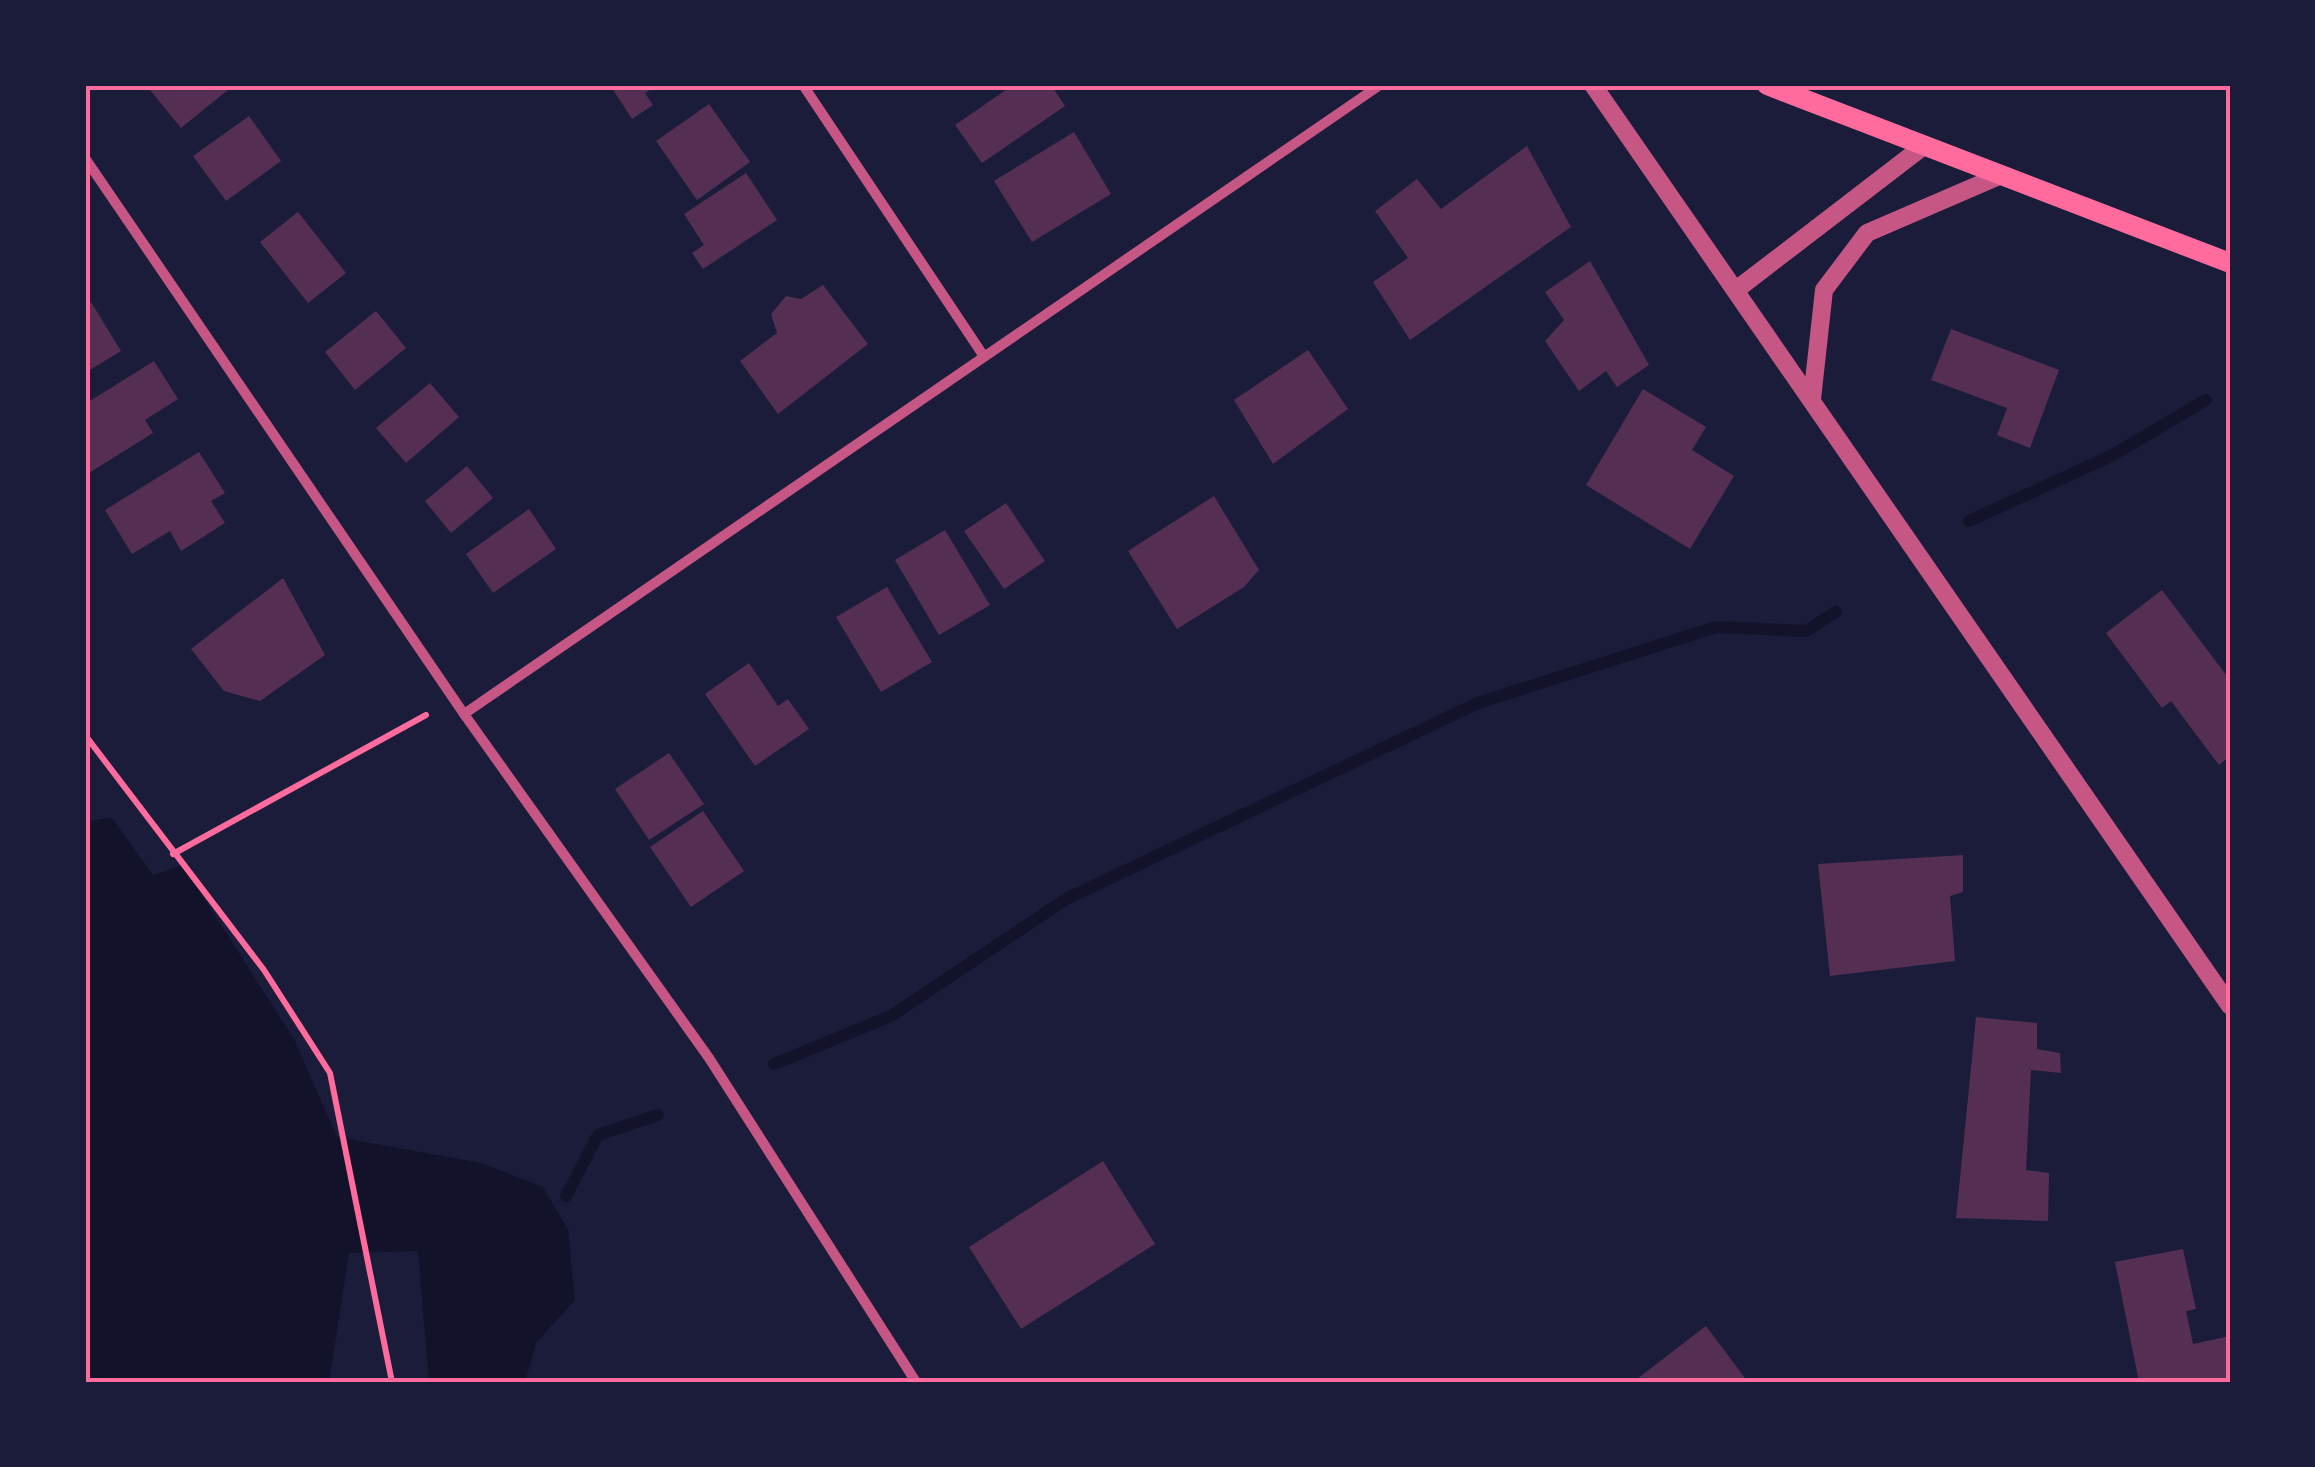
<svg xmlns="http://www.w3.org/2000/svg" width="2315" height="1467" viewBox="0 0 2315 1467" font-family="'IBM Plex Sans',sans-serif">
  <rect width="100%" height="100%" fill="#1b1b3a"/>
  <!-- water -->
  <polygon fill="#12122b" points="85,813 91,821 111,817 153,875 183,865 295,1041 337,1137 481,1163 543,1187 568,1230 575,1300 536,1343 525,1382 429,1382 418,1251 349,1253 329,1382 85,1382"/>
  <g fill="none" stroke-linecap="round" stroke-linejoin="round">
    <!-- stream -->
    <g stroke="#12122b" stroke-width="12">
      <polyline points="1969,521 2111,456 2206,400"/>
      <polyline points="774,1064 891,1016 1066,899 1478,703 1716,627 1806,631 1836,612"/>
      <polyline points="566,1196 598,1135 658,1115"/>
    </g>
  </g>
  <!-- building -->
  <g fill="#542f53">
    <polygon points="146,85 234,85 181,128"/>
    <polygon points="610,85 657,85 645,93 653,105 632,119"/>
    <polygon points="1013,85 1051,85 1065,106 982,163 955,125"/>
    <polygon points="709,104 750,162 697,200 656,141"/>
    <polygon points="249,116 281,161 226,201 193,156"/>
    <polygon points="1074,132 1111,194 1032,242 994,181"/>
    <polygon points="1527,146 1571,227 1410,340 1373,282 1408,258 1375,211 1417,179 1441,209"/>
    <polygon points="746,173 777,220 703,269 692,253 704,245 684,214"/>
    <polygon points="298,212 346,273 308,303 260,242"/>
    <polygon points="1590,261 1649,365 1617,387 1606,371 1579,391 1545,341 1564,320 1545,292"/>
    <polygon points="823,285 868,344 778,414 740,361 777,333 771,314 786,296 801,299"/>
    <polygon points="91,302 121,351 85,373 85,306"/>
    <polygon points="376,311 406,348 355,390 325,352"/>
    <polygon points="1951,329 2059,370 2030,448 1997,435 2007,408 1931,380"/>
    <polygon points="1308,350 1348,409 1273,464 1234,400"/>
    <polygon points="154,361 178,399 145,420 153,433 89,473 85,466 85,404"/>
    <polygon points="430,383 459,417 406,463 376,428"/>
    <polygon points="1643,389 1706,427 1692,450 1734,476 1690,549 1586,485"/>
    <polygon points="199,452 225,493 211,501 225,523 181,551 170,531 132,554 105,510"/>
    <polygon points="467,466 493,498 451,533 425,501"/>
    <polygon points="1214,496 1259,570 1244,587 1177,629 1128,551"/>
    <polygon points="1006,503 1045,561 1004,589 964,531"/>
    <polygon points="529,509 556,549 493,593 466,554"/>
    <polygon points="945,530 990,605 939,635 895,560"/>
    <polygon points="283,578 325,655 260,701 224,691 191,649"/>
    <polygon points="887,587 932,662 881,692 836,617"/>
    <polygon points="2162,590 2230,680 2230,756 2219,765 2171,701 2162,708 2106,633"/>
    <polygon points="749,663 778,706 788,699 809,729 755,766 705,694"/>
    <polygon points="669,753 704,804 649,840 615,789"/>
    <polygon points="703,811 744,871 691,907 650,847"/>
    <polygon points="1963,855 1963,892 1950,896 1955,961 1830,976 1818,864"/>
    <polygon points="1976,1017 2037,1023 2037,1049 2060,1053 2061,1073 2031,1070 2026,1170 2049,1173 2048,1221 1956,1218"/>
    <polygon points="1103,1161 1155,1244 1021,1329 969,1247"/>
    <polygon points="2183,1249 2196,1309 2186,1311 2193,1344 2230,1336 2230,1382 2139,1382 2115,1262"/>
    <polygon points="1706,1326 1748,1382 1633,1382"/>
  </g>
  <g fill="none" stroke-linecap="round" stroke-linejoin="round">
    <!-- path -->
    <g stroke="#ff6b9d" stroke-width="6">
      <polyline points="85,735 264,970 330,1073 392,1382"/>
      <polyline points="173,854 426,715"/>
    </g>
    <!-- minor -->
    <g stroke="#c65784" stroke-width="10">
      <polyline points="803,85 983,355"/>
      <polyline points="85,158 464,714 709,1058 916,1382"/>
      <polyline points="464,714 1380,85"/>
    </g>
    <!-- tertiary -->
    <g stroke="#c65784" stroke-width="18">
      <polyline points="1593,85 2230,1006"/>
      <polyline points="1736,290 1921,148"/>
      <polyline points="1812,399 1824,290 1867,233 1999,176"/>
    </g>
    <!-- secondary -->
    <polyline stroke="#ff6b9d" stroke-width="20" points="1767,85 2230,263"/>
  </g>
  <!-- border -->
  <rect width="2315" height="1467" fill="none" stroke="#1b1b3a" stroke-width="175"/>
  <rect x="88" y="88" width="2140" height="1292" fill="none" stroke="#ff6b9d" stroke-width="4"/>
</svg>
